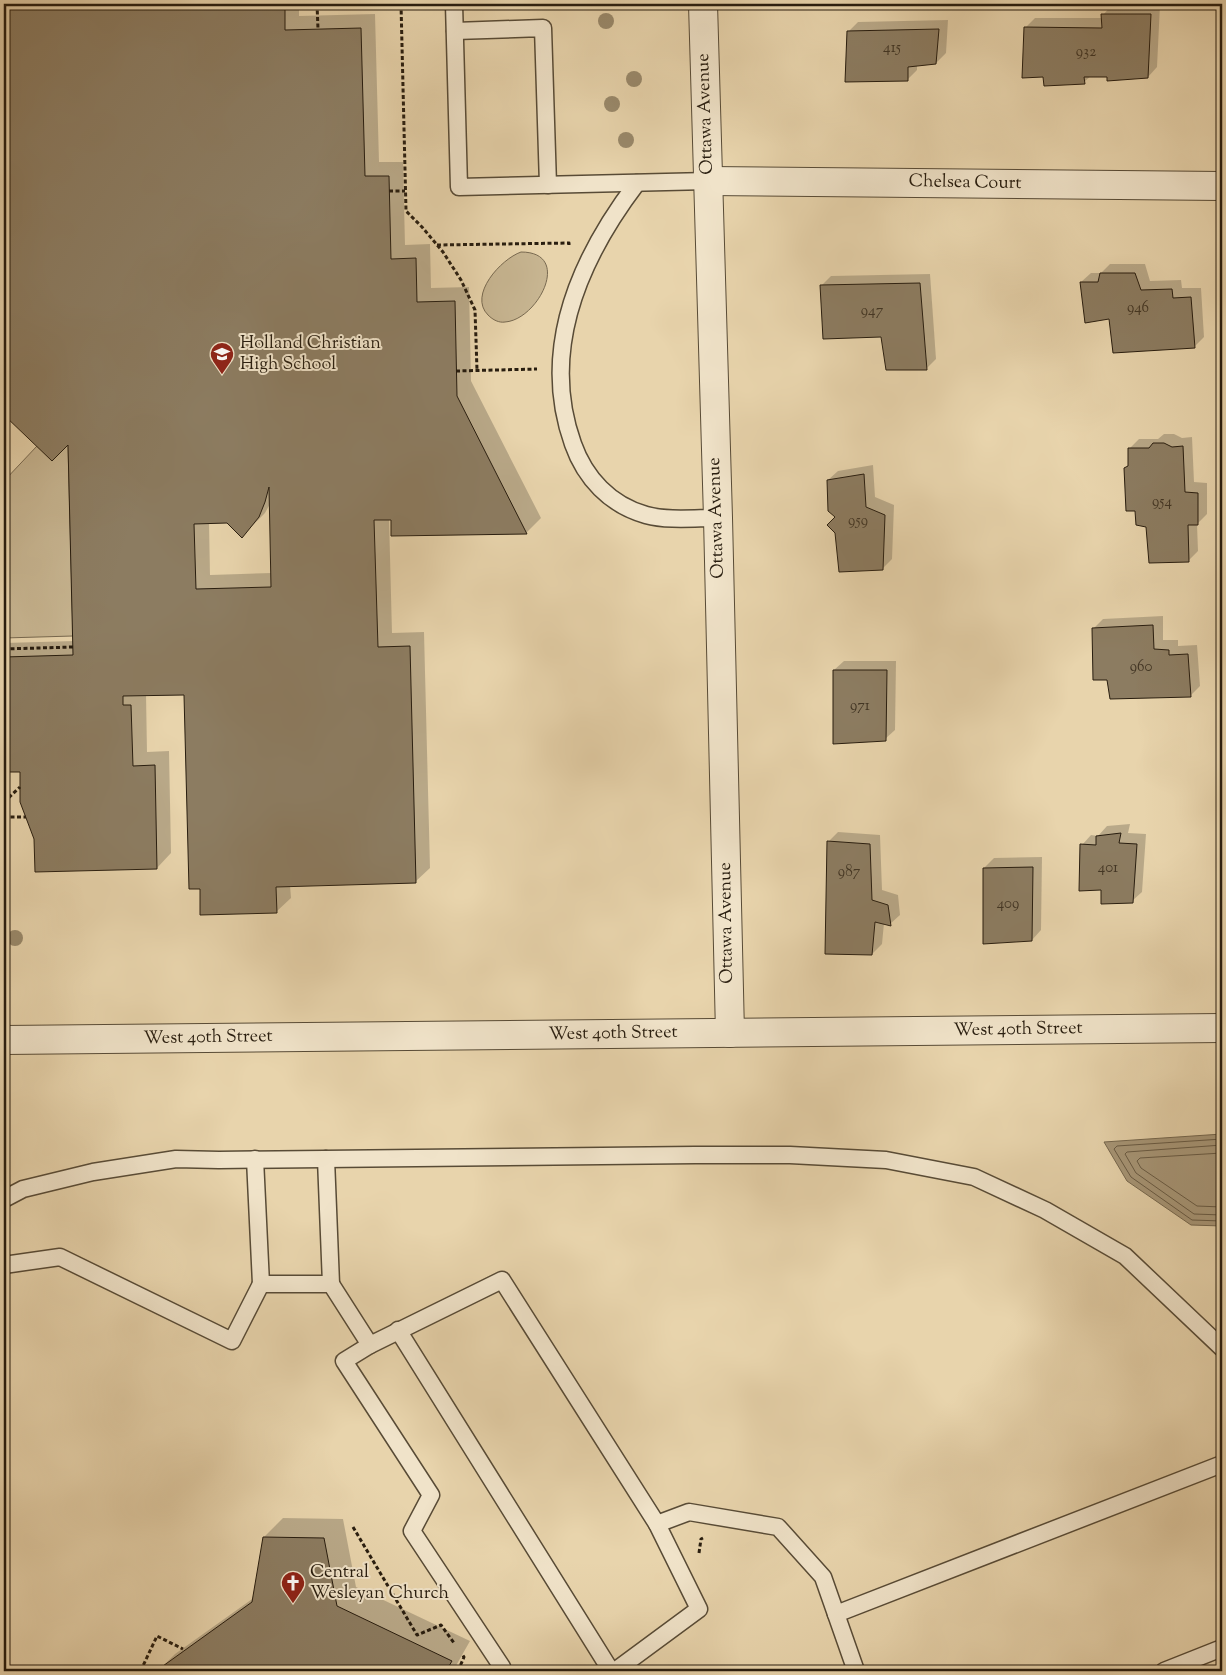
<svg xmlns="http://www.w3.org/2000/svg" width="1226" height="1675" viewBox="0 0 1226 1675" font-family="'Sorts Mill Goudy',serif">
  <rect width="100%" height="100%" fill="#e8d4ac"/>
  <filter id="stains"><feTurbulence type="fractalNoise" baseFrequency=".004" numOctaves="4"/><feColorMatrix values="0 0 0 0 .2 0 0 0 0 .09 0 0 0 0 .02 0 0 0 .5 -.17"/></filter>
  <radialGradient id="worn" r=".72"><stop offset=".6" stop-color="#630" stop-opacity="0"/><stop offset="1" stop-color="#630" stop-opacity=".3"/></radialGradient>
  <!-- green -->
  <g fill="#c7b591" stroke="#786950">
    <path d="M521,252C573,252 538,320 505,322C499,323 493,320 488,315C468,295 501,259 521,252Z"/>
    <polygon points="68,445 73,636 4,638 4,481 37,446 52,461"/>
  </g>
  <!-- water -->
  <polygon fill="#a79677" stroke="#74664d" points="1222,1134 1222,1226 1191,1225 1127,1181 1104,1142"/>
  <!-- shadow -->
  <g fill="#0003" fill-rule="evenodd">
    <path d="M4,4H299V16L375,14L379,162H403L405,245L430,244L431,288L469,287L471,381L541,518L526,533L392,535V518H389L392,633L424,632L430,868L415,882L290,885L291,898L276,912L201,888L185,694H146L147,752L169,751L171,853L157,868L35,839L21,771H4V643L74,641L69,443L52,459L4,413ZM270,504L272,573L210,575L209,522H228L242,536L265,513Z"/>
    <polygon points="1112,5 1160,5 1157,67 1148,77 1092,75 1084,82 1045,76 1026,27 1035,18 1103,18 1103,15"/>
    <polygon points="948,20 946,53 936,63 917,65 917,70 907,80 848,32 858,22"/>
    <polygon points="1110,264 1145,264 1150,281 1181,280 1182,288 1201,288 1204,337 1194,347 1110,318 1081,282 1091,273 1101,273"/>
    <polygon points="930,274 936,359 927,368 882,336 821,286 831,276"/>
    <polygon points="1164,434 1174,434 1182,438 1192,437 1194,482 1207,483 1207,514 1197,524 1198,551 1188,561 1148,526 1126,468 1129,465 1129,449 1139,439 1158,439"/>
    <polygon points="873,465 875,497 894,505 892,559 882,569 837,516 828,480 838,471"/>
    <polygon points="1163,616 1163,640 1178,640 1178,646 1197,645 1200,686 1190,696 1108,678 1093,629 1103,619"/>
    <polygon points="844,661 896,661 895,730 885,739 834,670"/>
    <polygon points="1130,824 1128,833 1146,834 1142,892 1132,901 1103,889 1082,845 1091,835 1098,836 1107,826"/>
    <polygon points="838,832 880,835 882,890 898,895 900,915 890,924 884,923 882,944 872,954 829,841"/>
    <polygon points="1042,857 1041,930 1032,940 984,868 994,858"/>
    <polygon points="283,1518 343,1519 356,1587 470,1641 453,1671 158,1671 175,1654 255,1597 264,1537"/>
  </g>
  <g fill="none" stroke-linecap="round" stroke-linejoin="round">
    <!-- shore -->
    <g stroke="#685a43" stroke-width="1">
      <polyline points="1222,1139 1117,1146 1114,1149 1131,1177 1192,1220 1222,1221"/>
      <polyline points="1222,1145 1127,1152 1125,1154 1136,1173 1194,1214 1222,1215"/>
      <polyline points="1222,1153 1140,1158 1137,1161 1141,1168 1197,1206 1222,1207"/>
    </g>
  </g>
  <!-- building -->
  <g fill="#8c7c61" stroke="#281d0f" fill-rule="evenodd">
    <path d="M4,4H263V8H285V30L361,28L365,176H389L391,259L416,258L417,302L455,301L457,396L527,534L391,536V520H374L378,647L410,646L416,883L276,887L277,913L200,915V889H189L184,695L123,696V705H131L133,766L155,765L157,869L35,872L34,839L20,802V772H4V657L73,655L68,445L52,461L4,415ZM269,487L271,587L196,589L194,524L227,523L242,538L259,517L265,502Z"/>
    <polygon points="1101,14 1151,14 1148,78 1107,81 1107,77 1084,77 1085,84 1044,86 1043,77 1022,78 1024,27 1102,28"/>
    <polygon points="939,29 936,64 908,67 908,81 845,82 847,31"/>
    <polygon points="1100,273 1135,273 1141,290 1172,289 1173,298 1191,297 1195,348 1113,353 1109,319 1085,323 1080,282 1098,282"/>
    <polygon points="920,283 927,370 886,370 881,337 823,339 820,285"/>
    <polygon points="1153,443 1164,443 1172,447 1183,446 1185,492 1198,493 1198,525 1188,525 1189,562 1149,563 1146,527 1136,525 1135,511 1126,511 1124,468 1128,466 1128,448 1149,448"/>
    <polygon points="864,474 866,507 885,515 883,570 839,572 835,533 827,525 835,517 828,511 827,480"/>
    <polygon points="1153,625 1154,649 1169,650 1169,655 1188,654 1191,697 1110,699 1107,680 1093,680 1092,628"/>
    <polygon points="833,670 887,670 886,741 833,744"/>
    <polygon points="1121,833 1119,843 1137,844 1133,903 1101,904 1101,890 1079,891 1080,844 1096,845 1096,836"/>
    <polygon points="827,841 870,844 872,900 888,905 891,926 875,922 872,955 825,954"/>
    <polygon points="1033,867 1032,941 983,944 983,868"/>
    <polygon points="263,1537 324,1538 337,1606 452,1661 446,1671 156,1671 252,1602"/>
  </g>
  <g fill="none" stroke-linecap="round" stroke-linejoin="round">
    <!-- service casing -->
    <g stroke="#584b36" stroke-width="19">
      <g id="service">
        <polyline points="454,4 459,187 708,181"/>
        <polyline points="455,31 543,28 548,185"/>
        <path d="M637,183C580,258 539,349 573,444C585,478 610,505 646,515C668,521 695,518 718,518"/>
        <polyline points="255,1159 261,1284"/>
        <polyline points="326,1159 331,1284"/>
        <polyline points="4,1199 23,1189 93,1172 176,1159 219,1160 695,1155 790,1155 886,1160 974,1177 1045,1210 1125,1256 1222,1348"/>
        <polyline points="4,1265 60,1257 232,1341 261,1284 331,1284 370,1345 502,1280 657,1524 689,1512 778,1527 823,1577 856,1671"/>
        <polyline points="398,1330 611,1671"/>
        <polyline points="370,1345 344,1361 431,1495 412,1531 502,1667 500,1671"/>
        <polyline points="836,1614 1222,1464"/>
        <polyline points="615,1671 699,1609 657,1524"/>
        <polyline points="1164,1671 1222,1648"/>
      </g>
    </g>
    <!-- minor casing -->
    <g stroke="#584b36" stroke-width="30">
      <polyline id="minor" points="708,181 1222,186"/>
    </g>
    <!-- tertiary casing -->
    <g stroke="#584b36" stroke-width="30">
      <g id="tertiary">
        <polyline points="703,4 718,518 730,1033"/>
        <polyline points="4,1040 1222,1028"/>
      </g>
    </g>
    <!-- path -->
    <g stroke="#281d0f" stroke-width="3" stroke-dasharray="4 2.5" stroke-linecap="butt">
      <polyline points="317,4 318,29"/>
      <polyline points="401,4 406,211 422,227 443,252 461,280 475,310 477,370"/>
      <polyline points="389,191 405,191"/>
      <polyline points="437,245 569,243 569,245"/>
      <polyline points="456,371 537,369"/>
      <polyline points="4,649 73,647"/>
      <polyline points="4,802 20,787"/>
      <polyline points="4,817 26,817"/>
      <polyline points="353,1527 417,1635 441,1625 454,1643"/>
      <polyline points="699,1553 701,1539 703,1538"/>
      <polyline points="143,1671 142,1668 157,1636 183,1649"/>
      <polyline points="458,1671 464,1657 462,1654"/>
    </g>
    <!-- service -->
    <use href="#service" stroke="#f0e3c9" stroke-width="16"/>
    <!-- minor -->
    <use href="#minor" stroke="#f0e3c9" stroke-width="28"/>
    <!-- tertiary -->
    <use href="#tertiary" stroke="#f0e3c9" stroke-width="28"/>
  </g>
  <!-- trees -->
  <g fill="#99896b">
    <circle cx="606" cy="21" r="8"/>
    <circle cx="634" cy="79" r="8"/>
    <circle cx="612" cy="104" r="8"/>
    <circle cx="626" cy="140" r="8"/>
    <circle cx="15" cy="938" r="8"/>
  </g>
  <!-- icons -->
  <defs>
    <g id="school-pin" transform="scale(1.25)"><path d="M0 17L-7.5 6A9.5 9.5 0 1 1 7.5 6Z" fill="#8f2418" stroke="#f0e3c9"/><path d="M0-5L7-2L0 1L-7-2ZM-4 1L0 2.5L4 1V4Q0 6-4 4Z" fill="#fff"/></g>
    <g id="church-pin" transform="scale(1.25)"><path d="M0 17L-7.5 6A9.5 9.5 0 1 1 7.5 6Z" fill="#8f2418" stroke="#f0e3c9"/><path d="M-1.2-6h2.4v3.5h3.3v2.4h-3.3V6h-2.4V-.1h-3.3v-2.4h3.3Z" fill="#fff"/></g>
  </defs>
  <g fill-rule="evenodd">
    <use href="#school-pin" x="222" y="354"/>
    <use href="#church-pin" x="293" y="1583"/>
  </g>
  <g text-anchor="middle" dominant-baseline="central" stroke-width="4" stroke-linejoin="round" paint-order="stroke">
    <!-- number labels -->
    <g font-size="15" fill="#413524">
      <text x="892" y="48">415</text>
      <text x="1086" y="52">932</text>
      <text x="1138" y="308">946</text>
      <text x="872" y="311">947</text>
      <text x="1162" y="502">954</text>
      <text x="858" y="521">959</text>
      <text x="1141" y="667">960</text>
      <text x="860" y="706">971</text>
      <text x="1108" y="868">401</text>
      <text x="849" y="872">987</text>
      <text x="1008" y="904">409</text>
    </g>
    <!-- street labels -->
    <g font-size="18" fill="#281d0f" stroke="#f0e3c9">
      <text transform="translate(706 114) rotate(-92)">Ottawa Avenue</text>
      <text transform="translate(965 183) rotate(1)">Chelsea Court</text>
      <text transform="translate(717 518) rotate(-92)">Ottawa Avenue</text>
      <text transform="translate(727 923) rotate(-91)">Ottawa Avenue</text>
      <text transform="translate(1018 1030) rotate(-1)">West 40th Street</text>
      <text transform="translate(613 1034) rotate(-1)">West 40th Street</text>
      <text transform="translate(208 1038) rotate(-1)">West 40th Street</text>
    </g>
    <!-- poi labels -->
    <g font-size="18" fill="#281d0f" stroke="#f0e3c9" text-anchor="start">
      <text x="240" y="344">Holland Christian<tspan x="240" dy="21">High School</tspan></text>
      <text x="310" y="1573">Central<tspan x="310" dy="21">Wesleyan Church</tspan></text>
    </g>
  </g>
  <!-- margin -->
  <rect width="1226" height="1675" fill="none" stroke="#e8d4ac" stroke-width="20"/>
  <rect x="5" y="5" width="1216" height="1665" fill="none" stroke="#281d0f" stroke-width="2.5"/>
  <rect x="10" y="10" width="1206" height="1655" fill="none" stroke="#281d0f"/>
  <rect width="100%" height="100%" filter="url(#stains)"/>
  <rect width="100%" height="100%" fill="url(#worn)"/>
</svg>
